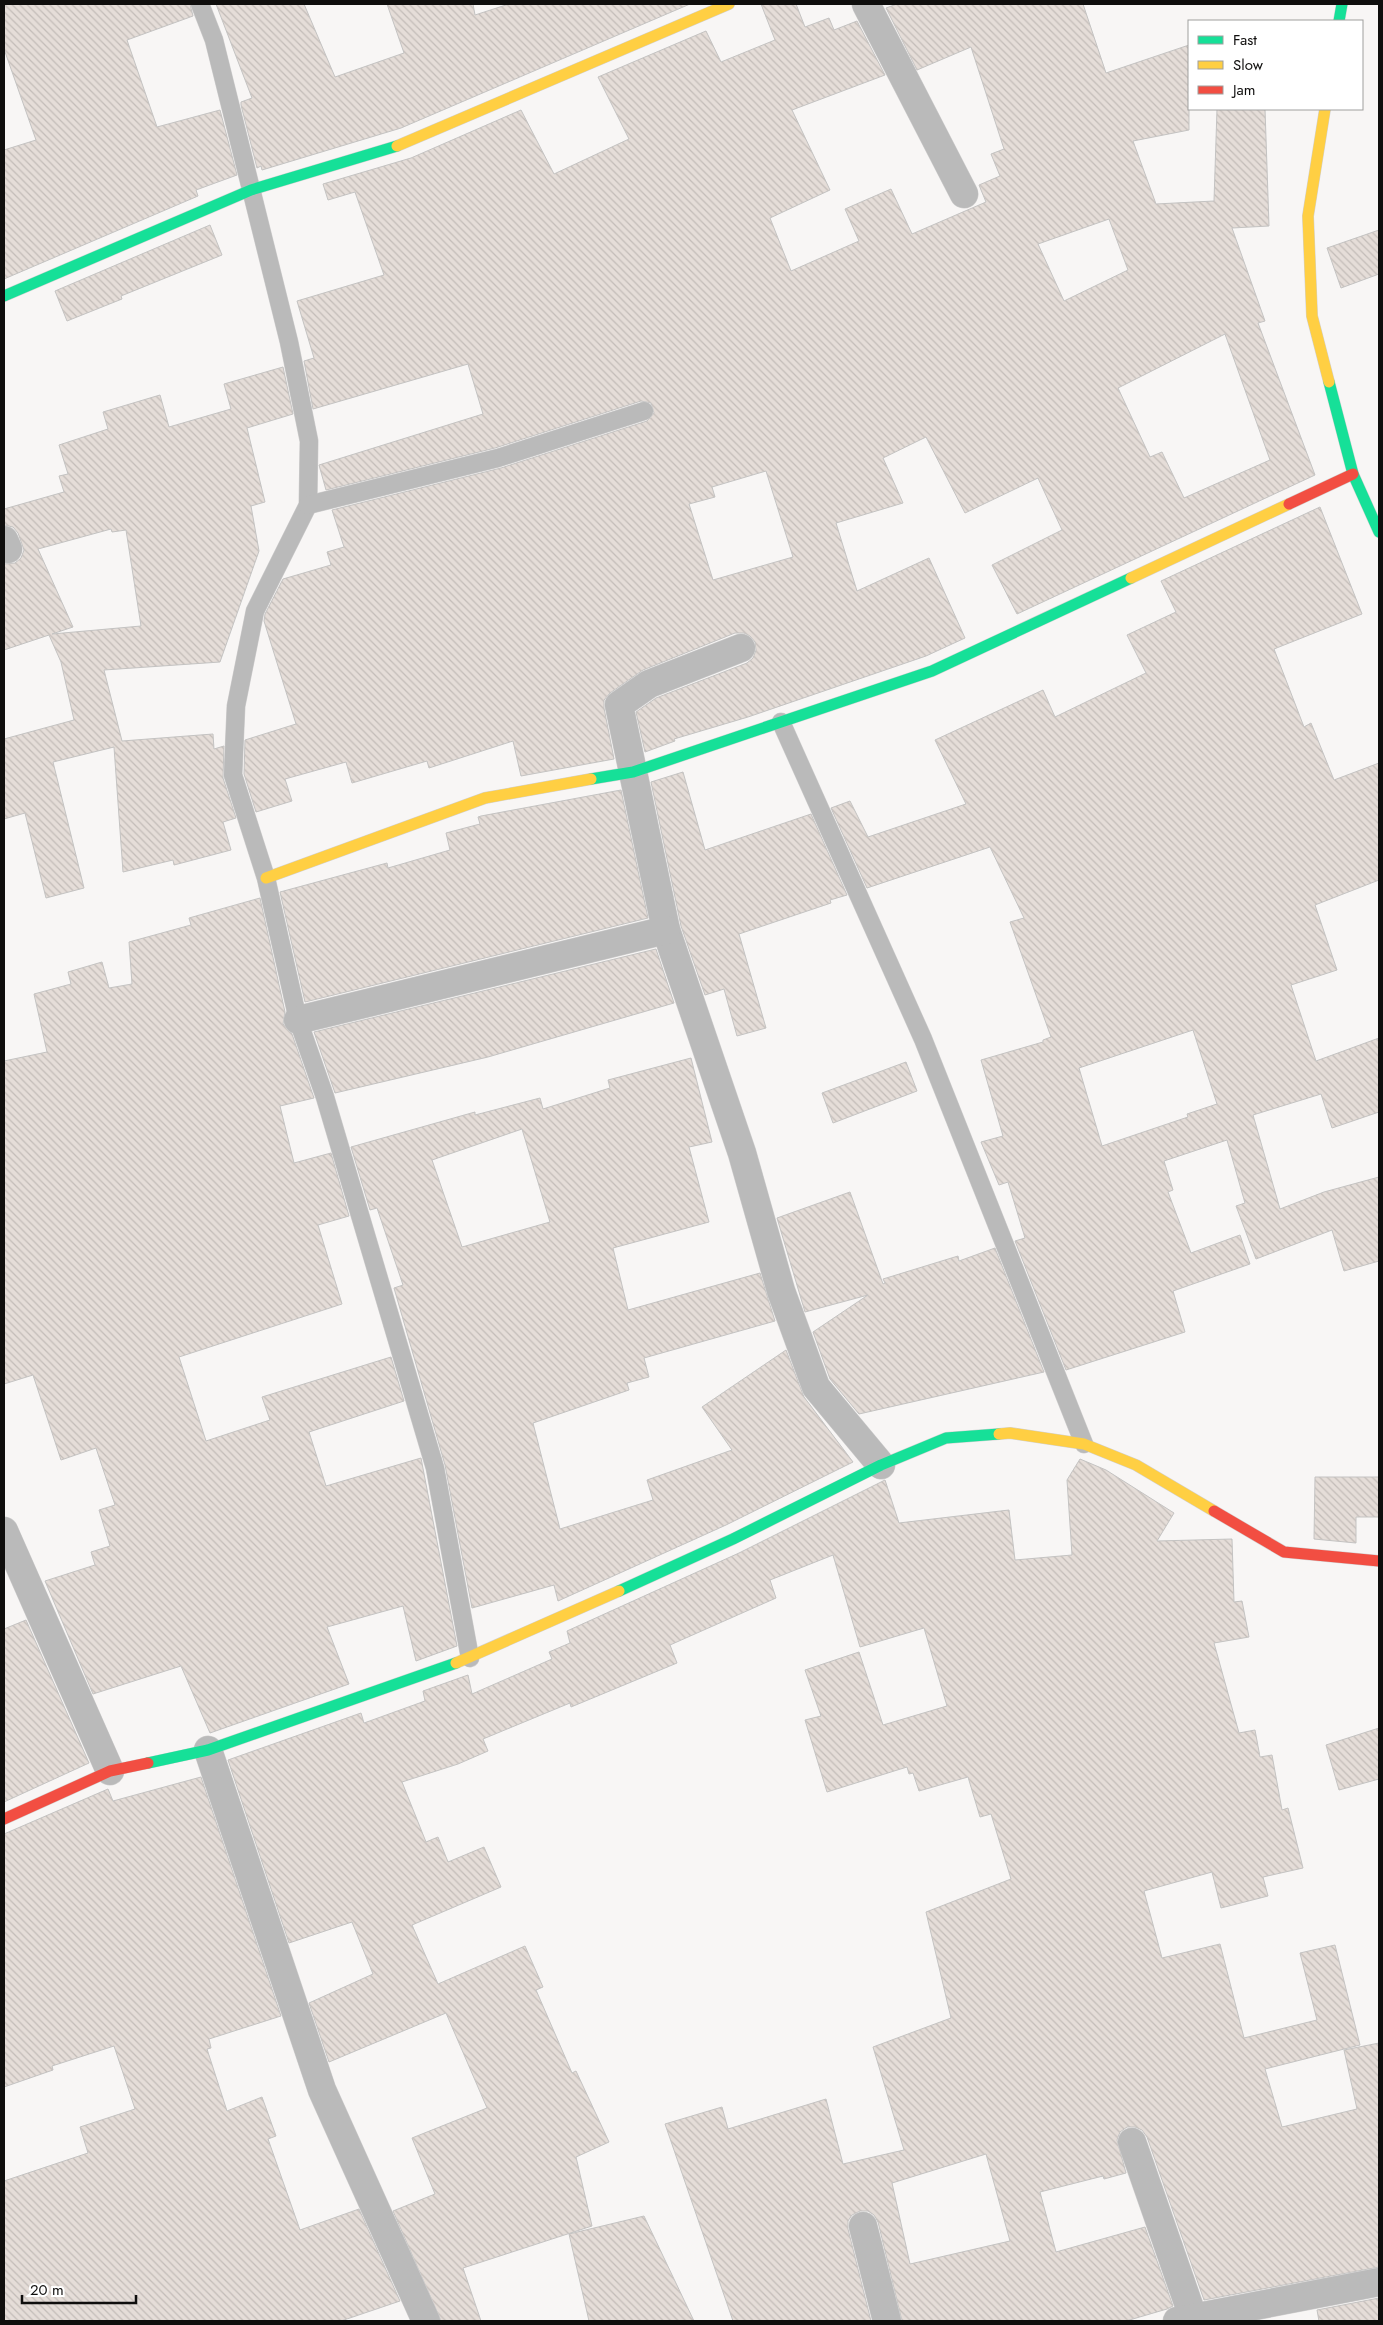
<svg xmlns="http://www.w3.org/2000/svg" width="1383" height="2325" viewBox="0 0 1383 2325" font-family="Jost,sans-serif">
  <defs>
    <pattern id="building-back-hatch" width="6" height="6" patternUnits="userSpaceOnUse" patternTransform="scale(1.25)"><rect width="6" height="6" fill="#e5ddd8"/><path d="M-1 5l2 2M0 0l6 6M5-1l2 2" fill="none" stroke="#c3bcb8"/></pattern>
  </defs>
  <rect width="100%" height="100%" fill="#f8f6f5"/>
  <!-- building -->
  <g fill="url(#building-back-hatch)" stroke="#c4c3c2" fill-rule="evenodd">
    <polygon points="4,4 190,4 193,16 127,40 157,127 220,110 237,175 196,190 198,196 4,279 4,150 36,140 4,49"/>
    <polygon points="216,4 304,4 335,77 404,53 387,4 473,4 475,15 509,4 690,4 401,128 262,170 261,166 257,168 241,105 241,102 252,98"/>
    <path d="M761,4H796L805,27L829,18L834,30L857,21L885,75L792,110L830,190L770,218L791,271L859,241L845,209L891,189L912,234L986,202L979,185L1000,176L991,154L1004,149L971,47L917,70L886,8L897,4H1083L1106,73L1189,45V130L1133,141L1156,204L1214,201L1217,109H1265L1269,226L1232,228L1265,321L1258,323L1315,475L1017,614L992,565L1062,530L1038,478L965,513L926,437L883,458L903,503L836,523L857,591L929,558L965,638L926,656L748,717L674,739L675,741L645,752L636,712L656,698L747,663L753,658L756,650L755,642L750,636L744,633H735L643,670L610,693L604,700V708L614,759L521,776L513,741L429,768L427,761L352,783L346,762L285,779L292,801L256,812L244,774L245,740L296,724L264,621L265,614L283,579L331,565L327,552L344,547L332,510L501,468L647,421L654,413L651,403L641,401L495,448L326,490L319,465L483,414L468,364L313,409L304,361L314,358L297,301L384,275L355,192L328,200L323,184L411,158L521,110L554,174L629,139L598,77L706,31L721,62L775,40ZM1109,219L1128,270L1064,301L1038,244ZM1225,334L1270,460L1184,498L1162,452L1150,457L1118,388ZM766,471L793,557L713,580L689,504L715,497L712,487Z"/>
    <polygon points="210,225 222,255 121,296 122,299 67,321 55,291"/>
    <polygon points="1379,230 1379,274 1341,288 1327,248"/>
    <path d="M283,367L293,414L247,428L265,502L251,506L259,551L220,662L104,670L122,741L213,734L214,749L224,746L223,778L236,818L223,822L231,850L174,865L173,860L123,872L114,747L53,762L84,888L46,898L25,813L4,819V739L74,720L61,662L49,635L4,650V564L15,563L21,558L24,550L18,533L13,527L4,525V509L64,492L59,476L68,474L59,445L108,429L103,412L160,395L169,427L231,409L224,384ZM111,529L112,532L126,530L141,626L52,634L73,627L38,549Z"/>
    <path d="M1320,507L1362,614L1274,649L1304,727L1311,723L1334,780L1379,763V880L1315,905L1337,970L1291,985L1316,1061L1379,1038V1112L1332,1128L1321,1094L1253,1115L1280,1209L1324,1192L1379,1177V1261L1344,1271L1332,1230L1256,1259L1236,1206L1245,1203L1227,1140L1164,1161L1173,1190L1168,1192L1191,1253L1240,1235L1250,1264L1173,1291L1185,1332L1066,1370L1015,1241L1025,1238L1008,1182L999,1185L981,1142L1003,1136L981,1060L1043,1042V1040L1051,1037L1010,922L1024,918L990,847L867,888L831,808L850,801L868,837L966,804L935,740L1043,690L1055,717L1146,673L1127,635L1176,612L1161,581ZM1193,1030L1217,1104L1187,1114L1188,1117L1102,1146L1079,1068Z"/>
    <polygon points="683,772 705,850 811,814 847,895 830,900 831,903 739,934 766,1028 737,1036 724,989 705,995 681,926 651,782"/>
    <polygon points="621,790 648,918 305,1002 280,892 387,863 388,868 450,850 446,833 480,824 478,817 481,816"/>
    <polygon points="260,898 285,1012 283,1024 292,1034 314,1098 280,1106 294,1163 331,1153 349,1216 318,1225 342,1304 179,1357 206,1441 270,1420 262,1397 391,1357 404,1401 309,1432 326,1486 421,1458 457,1646 416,1661 403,1606 327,1627 349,1684 210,1733 181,1666 93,1694 45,1581 95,1565 91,1552 110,1546 99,1510 115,1505 96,1448 61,1460 33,1375 4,1384 4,1061 47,1052 34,994 71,984 68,972 102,962 109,988 132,984 129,942 191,925 189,918"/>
    <polygon points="656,949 674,1003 488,1057 335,1093 314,1032"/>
    <path d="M691,1058L712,1142L689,1147L709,1222L613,1248L628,1310L760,1273L775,1321L644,1358L649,1377L627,1383L629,1390L533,1423L560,1529L653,1500L647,1480L732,1450L702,1407L786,1350L804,1397L853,1462L726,1525L558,1601L554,1585L472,1608L445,1465L394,1288L403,1285L377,1208L370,1210L351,1147L475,1112V1115L540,1098L543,1109L610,1088L608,1080ZM522,1129L550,1222L462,1247L432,1160Z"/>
    <polygon points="906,1062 917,1091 833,1123 822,1093"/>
    <polygon points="850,1192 883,1284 885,1283 883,1279 958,1256 959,1261 995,1248 1044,1372 859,1414 830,1379 813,1332 868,1295 805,1312 777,1218"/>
    <path d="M1080,1459L1106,1470L1174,1513L1157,1541L1232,1539L1234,1602L1242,1601L1249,1637L1214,1643L1239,1733L1255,1730L1260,1757L1272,1755L1282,1810L1288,1808L1303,1868L1263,1877L1268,1896L1221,1908L1212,1872L1144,1891L1162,1958L1220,1944L1244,2038L1317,2020L1300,1953L1335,1945L1360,2045L1265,2069L1282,2127L1357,2109L1344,2050L1379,2043V2267L1204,2300L1147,2137L1142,2130L1135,2127H1127L1120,2132L1117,2140L1126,2173L1104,2179L1103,2176L1040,2192L1056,2252L1145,2227L1173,2306L1167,2309L1126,2321H902L878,2222L874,2215L868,2211H860L852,2215L848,2221V2229L871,2321H733L665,2124L722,2107L728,2129L826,2099L843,2164L904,2150L873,2047L951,2018L926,1912L1011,1879L991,1814L980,1817L968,1777L919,1791L913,1773L909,1774L907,1767L827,1792L805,1720L821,1716L805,1670L859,1652L883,1725L947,1706L924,1628L860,1647L833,1555L770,1580L776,1598L670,1645L677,1663L571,1707L570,1703L483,1739L488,1751L458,1764L402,1782L426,1842L438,1837L448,1862L484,1847L501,1887L412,1925L438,1984L525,1946L543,1987L536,1990L572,2073L576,2071L609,2142L576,2157L592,2226L463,2268L481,2321H441L393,2211L435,2194L412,2138L487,2108L446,2013L329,2062L309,2003L373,1974L352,1922L289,1943L228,1760L361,1713L364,1723L425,1701L423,1691L468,1675L472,1694L552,1659L549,1652L570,1643L567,1631L739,1553L885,1480L899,1523L1009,1510L1015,1560L1072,1555L1067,1480ZM986,2154L1010,2241L910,2264L892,2183Z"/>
    <polygon points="1315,1477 1379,1477 1379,1517 1356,1517 1356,1543 1314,1539"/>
    <polygon points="26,1620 89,1763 4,1802 4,1629"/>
    <polygon points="1379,1728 1379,1779 1339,1790 1326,1745"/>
    <polygon points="201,1777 281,2016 209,2039 211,2048 207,2049 227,2111 262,2097 276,2136 268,2139 300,2230 359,2209 400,2301 341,2321 4,2321 4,2181 88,2153 80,2127 135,2109 114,2046 52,2066 53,2070 4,2087 4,1834 108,1789 113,1801"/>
    <polygon points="644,2216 694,2321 589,2321 569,2234"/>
    <polygon points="1379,2298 1379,2321 1319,2321 1317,2310"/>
  </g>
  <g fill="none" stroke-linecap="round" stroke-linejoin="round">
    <!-- lane casing -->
    <g stroke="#d2d1d1" stroke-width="19">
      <g id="lane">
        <polyline points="200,4 214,40 289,342 309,441 308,505 255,611 236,706 233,775 266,878 298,1020 325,1097 435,1468 470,1658"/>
        <polyline points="308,505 498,458 644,411"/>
        <polyline points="781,722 923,1039 1084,1444"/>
      </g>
    </g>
    <!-- street casing -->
    <g stroke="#d2d1d1" stroke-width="29">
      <g id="street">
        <polyline points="866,4 964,194"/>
        <polyline points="4,540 8,549"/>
        <polyline points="741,648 649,684 619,705 666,930 742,1153 781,1291 816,1387 881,1465"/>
        <polyline points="298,1020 666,930"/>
        <polyline points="4,1531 110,1771"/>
        <polyline points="208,1750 322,2090 426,2321"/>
        <polyline points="1132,2142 1193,2317"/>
        <polyline points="863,2226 887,2321"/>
        <polyline points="1177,2321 1379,2282"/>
      </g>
    </g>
    <!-- fast casing -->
    <g stroke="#d2d1d1" stroke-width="12">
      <g id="fast">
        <polyline points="1339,21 1342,4"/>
        <polyline points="4,296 251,190 397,146"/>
        <polyline points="1329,382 1353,474 1379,532"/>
        <polyline points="591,779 633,772 932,671 1131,578"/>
        <polyline points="619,1591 733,1539 881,1465 946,1438 999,1434"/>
        <polyline points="148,1763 208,1750 456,1663"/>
      </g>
    </g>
    <!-- slow casing -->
    <g stroke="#d2d1d1" stroke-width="12">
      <g id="slow">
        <polyline points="1325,109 1308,216 1312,316 1329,382"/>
        <polyline points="397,146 729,4"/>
        <polyline points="1131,578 1289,504"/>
        <polyline points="266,878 485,798 591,779"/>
        <polyline points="999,1434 1010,1433 1084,1444 1136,1465 1214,1511"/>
        <polyline points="456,1663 619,1591"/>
      </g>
    </g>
    <!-- jam casing -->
    <g stroke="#d2d1d1" stroke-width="12">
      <g id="jam">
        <polyline points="1289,504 1353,474"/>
        <polyline points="1214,1511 1284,1552 1379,1561"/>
        <polyline points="4,1819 110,1771 148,1763"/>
      </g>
    </g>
    <!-- lane -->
    <use href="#lane" stroke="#bababa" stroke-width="18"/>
    <!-- street -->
    <use href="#street" stroke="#bababa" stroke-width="28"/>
    <!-- fast -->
    <use href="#fast" stroke="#16e098" stroke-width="11"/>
    <!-- slow -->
    <use href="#slow" stroke="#ffcf43" stroke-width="11"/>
    <!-- jam -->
    <use href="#jam" stroke="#f24e42" stroke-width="11"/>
  </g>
  <!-- border -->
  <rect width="1383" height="2325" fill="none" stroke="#0f0e0d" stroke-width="10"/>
  <!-- legend -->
  <rect x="1188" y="20" width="175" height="90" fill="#ffffff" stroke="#9f9f9e"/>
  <rect x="1198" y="36" width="25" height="8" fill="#16e098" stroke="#9f9f9e"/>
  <text x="1233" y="45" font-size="15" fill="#0f0e0d">Fast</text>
  <rect x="1198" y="61" width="25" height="8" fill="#ffcf43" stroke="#9f9f9e"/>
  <text x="1233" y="70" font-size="15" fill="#0f0e0d">Slow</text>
  <rect x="1198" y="86" width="25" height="8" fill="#f24e42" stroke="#9f9f9e"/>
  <text x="1233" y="95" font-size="15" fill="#0f0e0d">Jam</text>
  <!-- scale -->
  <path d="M22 2295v8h114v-8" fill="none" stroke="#0f0e0d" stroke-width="2.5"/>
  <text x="30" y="2295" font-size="15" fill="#0f0e0d" stroke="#ffffff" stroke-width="4" paint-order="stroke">20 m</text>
</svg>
